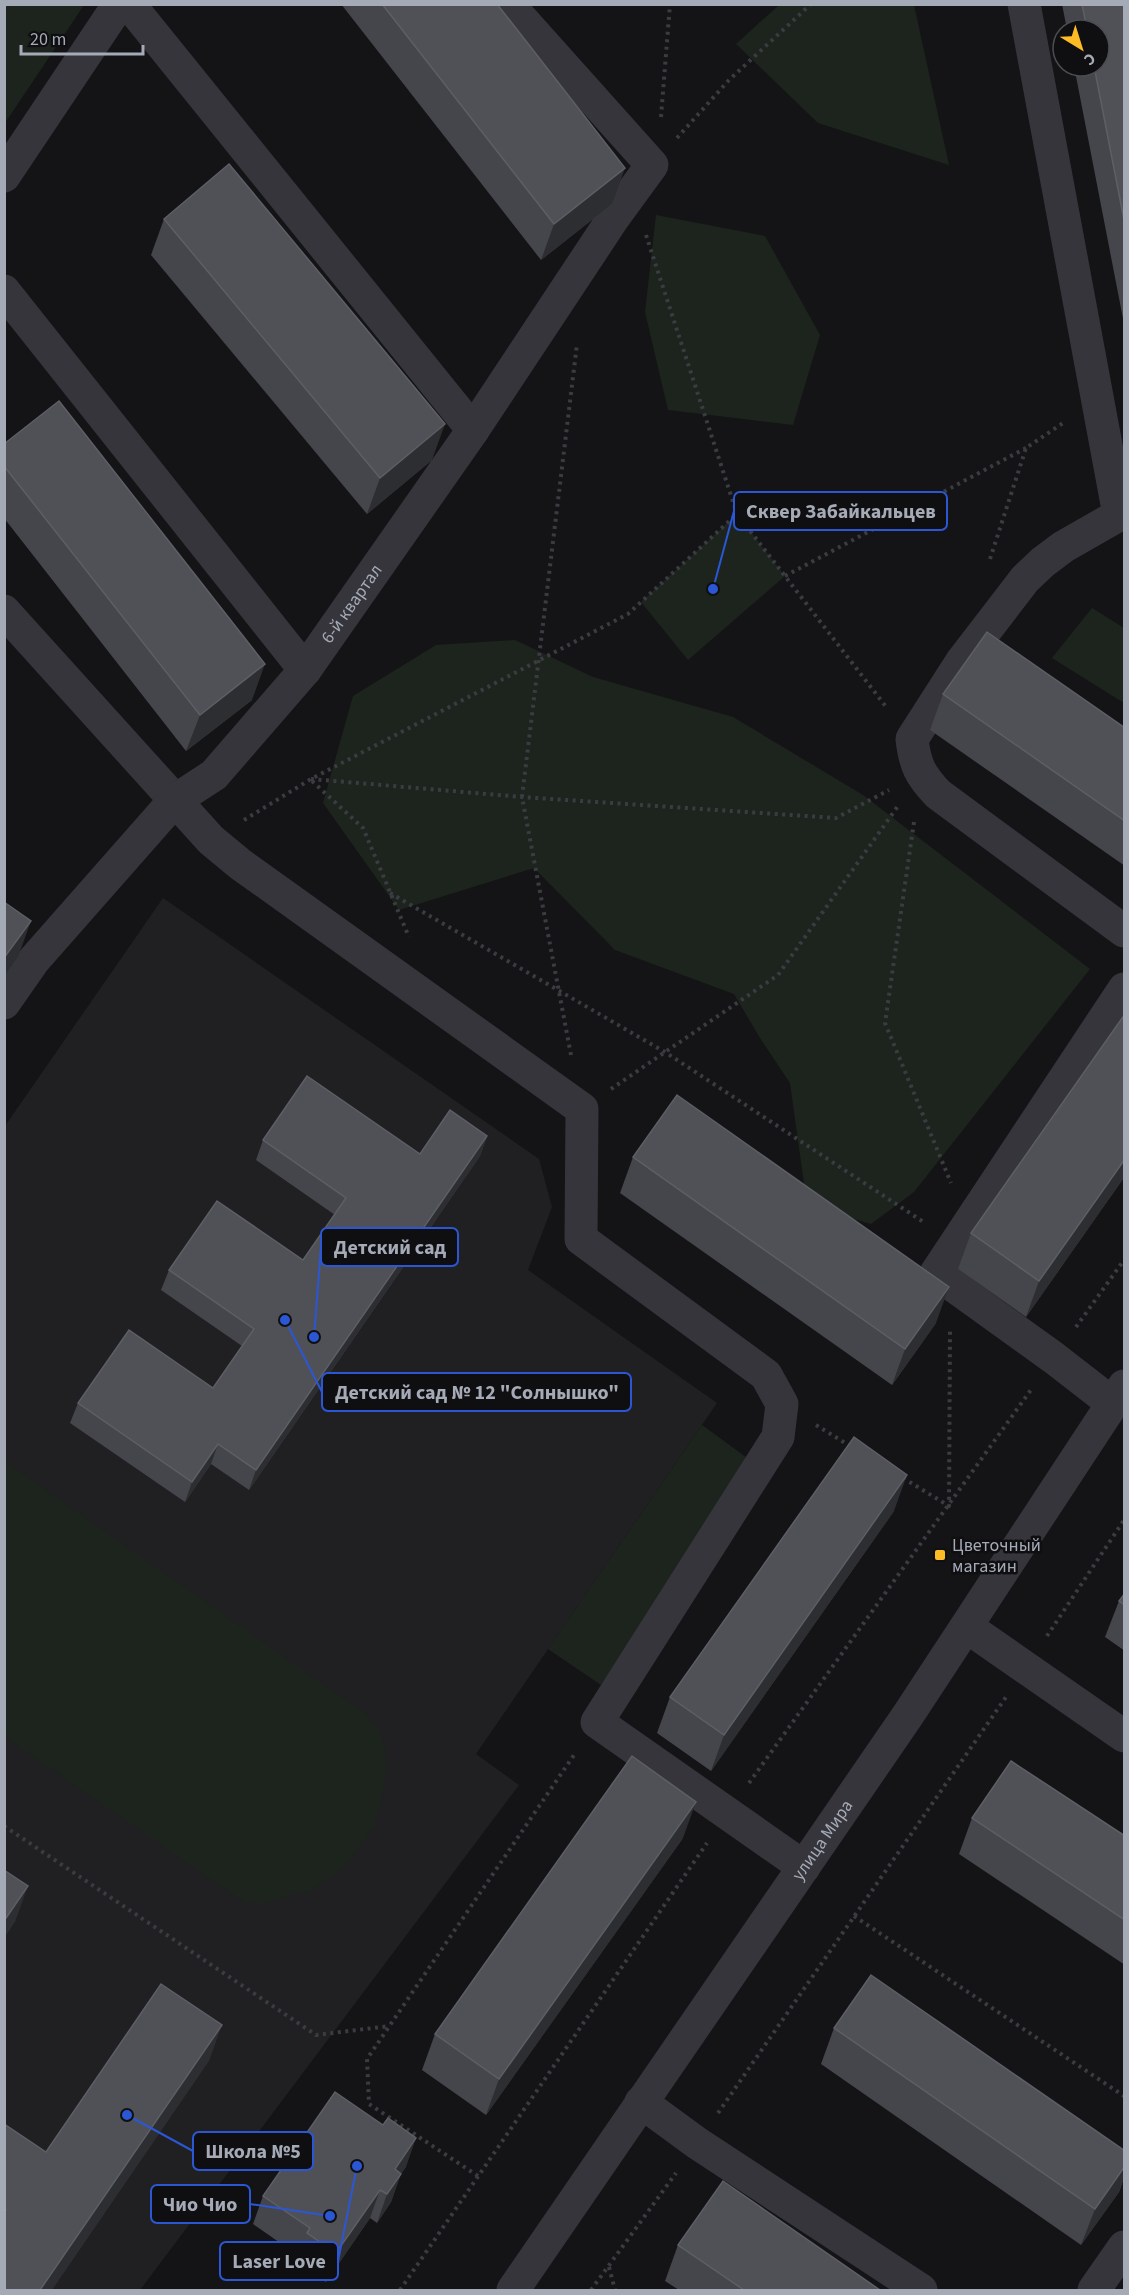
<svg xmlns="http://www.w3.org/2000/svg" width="1129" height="2295" viewBox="0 0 1129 2295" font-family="'Source Sans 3',sans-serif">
  <rect width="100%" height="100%" fill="#141416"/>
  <!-- built -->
  <polygon fill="#202023" points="163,898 539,1159 552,1207 528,1270 717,1403 476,1754 519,1785 140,2290 5,2290 5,1126"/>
  <!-- green -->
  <g fill="#1c241d">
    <polygon points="5,4 84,5 5,123 4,5"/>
    <polygon points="779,5 914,5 949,165 818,123 736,44"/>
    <polygon points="656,215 765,236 820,335 793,425 668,410 645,312"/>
    <polygon points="737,514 785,576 688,660 641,602"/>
    <polygon points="1092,608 1124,628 1124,703 1052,658"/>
    <polygon points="515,640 593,677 733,717 863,795 1090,969 914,1192 871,1224 807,1205 790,1083 760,1038 734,994 615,950 534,868 399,910 323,803 353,696 436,645"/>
    <polygon points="702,1425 750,1460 601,1685 548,1649"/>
    <polygon points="4,1461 367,1715 379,1730 386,1755 385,1781 377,1818 365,1839 343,1868 311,1890 262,1904 244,1902 5,1737"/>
  </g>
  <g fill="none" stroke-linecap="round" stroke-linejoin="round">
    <!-- path -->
    <g stroke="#3a3c42" stroke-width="4" stroke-dasharray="3 4.5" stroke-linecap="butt">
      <polyline points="4,7 6,4"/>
      <polyline points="661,117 670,4"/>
      <polyline points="677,138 729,80 811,4"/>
      <polyline points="646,235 737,514 887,708"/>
      <polyline points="990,559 1026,448 1063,423"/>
      <polyline points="785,576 1026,448"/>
      <polyline points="311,779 522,797 836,818 889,790"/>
      <polyline points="312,781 363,828 409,937"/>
      <polyline points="244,820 311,779 628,614 737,514"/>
      <polyline points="914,822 885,1023 951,1183"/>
      <polyline points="390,893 665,1052 925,1223"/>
      <polyline points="571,1055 522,797 577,344"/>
      <polyline points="611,1089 778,975 898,806"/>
      <polyline points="1076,1327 1124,1260"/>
      <polyline points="816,1425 850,1446"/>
      <polyline points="903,1478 949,1506 950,1330"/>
      <polyline points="1047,1636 1124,1520"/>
      <polyline points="749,1783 1033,1387"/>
      <polyline points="4,1826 316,2035 390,2026"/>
      <polyline points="854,1916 1124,2096"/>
      <polyline points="718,2113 1006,1697"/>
      <polyline points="478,2176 369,2104 367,2059 576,1752"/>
      <polyline points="609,2267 615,2290"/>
      <polyline points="400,2290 707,1843"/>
      <polyline points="591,2290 676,2173"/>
    </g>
    <!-- minor -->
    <g stroke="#35353b" stroke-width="33">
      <polyline points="129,4 473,430"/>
      <polyline points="1024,4 1119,515"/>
      <polyline points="4,176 119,4"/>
      <polyline points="4,291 305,670"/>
      <path d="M1124,515H1119L1063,547L1043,562L1025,579L962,661L912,739C915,765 920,775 938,794L1124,931"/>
      <polyline points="4,611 211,840 240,864 582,1109 581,1239 766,1375 782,1404 778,1437 597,1722 804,1867"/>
      <path id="s1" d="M4,1003L34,960L174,801L214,775L305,670L473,430L614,217L652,165L508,4"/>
      <polyline points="1112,1403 1054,1358 936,1273 1124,989"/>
      <polyline points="967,1627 1124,1736"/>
      <polyline points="641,2102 697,2143 921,2290"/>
      <path id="s2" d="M513,2290L908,1715L1124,1386"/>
      <polyline points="1094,2290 1124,2247"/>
    </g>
  </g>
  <!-- wall -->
  <g fill="#45464b">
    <polygon points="341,4 497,4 612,204 541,260"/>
    <polygon points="1062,4 1125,4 1125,329 1074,66 1099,66 1099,30 1067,30"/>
    <polygon points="164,219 432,460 367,514 151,255"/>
    <polygon points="4,444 252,700 186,751 4,518"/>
    <polygon points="943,694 1125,728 1125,866 930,730"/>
    <polygon points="1125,1014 1125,1176 1026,1317 958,1269 971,1233"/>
    <polygon points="487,1136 480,1156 249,1490 211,1464 185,1502 70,1423 78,1403 213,1388 242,1346 161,1290 169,1270 303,1260 335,1215 256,1160 263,1140 420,1154"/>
    <polygon points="633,1157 936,1323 892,1385 620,1193"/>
    <polygon points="894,1511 711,1771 657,1733 670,1697"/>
    <polygon points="1125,1593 1125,1651 1105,1637 1119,1601"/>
    <polygon points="972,1818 1125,1836 1125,1965 959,1854"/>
    <polygon points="683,1838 486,2115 422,2070 435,2034"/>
    <polygon points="834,2028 1125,2151 1125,2175 1119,2192 1081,2245 821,2064"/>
    <polygon points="406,2167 401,2173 391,2202 377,2223 370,2218 326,2282 297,2262 299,2256 253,2224 263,2196"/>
    <polygon points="678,2245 880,2290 679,2290 665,2281"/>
  </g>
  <!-- shaded-wall -->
  <g fill="#2d2e31">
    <polygon points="625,168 612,204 541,260 554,224"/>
    <polygon points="445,424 432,460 367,514 380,478"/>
    <polygon points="265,664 252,700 186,751 200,715"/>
    <polygon points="31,921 18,957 4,976 4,958"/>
    <polygon points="487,1136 480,1156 249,1490 256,1470"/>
    <polygon points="1125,1159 1125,1176 1026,1317 1039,1281"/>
    <polygon points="949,1287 936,1323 892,1385 905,1349"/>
    <polygon points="218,1444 211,1464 185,1502 192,1482"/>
    <polygon points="907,1475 894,1511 711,1771 724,1735"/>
    <polygon points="696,1802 683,1838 486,2115 499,2079"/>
    <polygon points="28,1886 15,1922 4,1938 4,1921"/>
    <polygon points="222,2025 209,2061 52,2290 40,2290"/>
    <polygon points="416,2138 406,2167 387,2194 395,2169"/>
    <polygon points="1125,2166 1125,2175 1119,2192 1081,2245 1095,2209"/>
    <polygon points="401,2174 391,2202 377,2223 387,2194"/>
    <polygon points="380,2190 370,2218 326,2282 336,2253"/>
  </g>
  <!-- building -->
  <g fill="#505157" stroke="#5d5f66" stroke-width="1.5">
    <polygon points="382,4 497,4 625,168 554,224"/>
    <polygon points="1082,4 1125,4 1125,225 1094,66 1099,66 1099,30 1087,30"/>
    <polygon points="229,164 445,424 380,478 164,219"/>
    <polygon points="59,401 265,664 200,715 4,466 4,444"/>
    <polygon points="987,632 1125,728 1125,821 943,694"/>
    <polygon points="4,902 31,921 4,958"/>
    <polygon points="1125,1014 1125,1159 1039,1281 971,1233"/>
    <polygon points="307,1076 420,1154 450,1110 487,1136 256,1470 218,1444 192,1482 78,1403 129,1330 213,1388 254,1329 169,1270 217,1201 303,1260 346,1198 263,1140"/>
    <polygon points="677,1095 949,1287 905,1349 633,1157"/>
    <polygon points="854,1437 907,1475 724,1735 670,1697"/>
    <polygon points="1125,1593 1125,1605 1119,1601"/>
    <polygon points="632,1756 696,1802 499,2079 435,2034"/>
    <polygon points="1011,1761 1125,1836 1125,1920 972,1818"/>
    <polygon points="4,1870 28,1886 4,1921"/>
    <polygon points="871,1975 1125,2151 1125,2166 1095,2209 834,2028"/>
    <polygon points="161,1984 222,2025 40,2290 4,2290 4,2213 6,2210 4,2209 4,2124 46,2152"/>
    <polygon points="335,2092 383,2125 388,2118 416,2138 395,2169 401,2174 387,2194 380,2190 336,2253 307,2233 310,2228 263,2196"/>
    <polygon points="723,2181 880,2290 744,2290 678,2245"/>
  </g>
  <!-- markers -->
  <rect fill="#fdbb25" stroke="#0f0f11" stroke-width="2" x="934" y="1549" width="12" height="12" rx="3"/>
  <g text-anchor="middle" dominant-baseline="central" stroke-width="5" stroke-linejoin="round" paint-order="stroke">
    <!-- street labels -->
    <g font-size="18" fill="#a5aab7" stroke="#0f0f11">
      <text stroke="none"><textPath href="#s1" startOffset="532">6-й квартал</textPath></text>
      <text stroke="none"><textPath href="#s2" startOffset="546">улица Мира</textPath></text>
    </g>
    <!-- poi labels -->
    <g font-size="18" fill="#a5aab7" stroke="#0f0f11" text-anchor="start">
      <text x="952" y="1545">Цветочный<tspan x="952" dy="21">магазин</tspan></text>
    </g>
  </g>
  <!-- callouts -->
  <path fill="none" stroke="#2b57d5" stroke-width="2" d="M713 589L734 511M314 1337L321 1247M285 1320L322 1392M127 2115L193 2151M330 2216L250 2204M357 2166L338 2261"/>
  <g fill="#2b57d5" stroke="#0f0f11" stroke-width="2">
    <circle cx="713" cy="589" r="6"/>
    <circle cx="314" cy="1337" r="6"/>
    <circle cx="285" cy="1320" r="6"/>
    <circle cx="127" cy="2115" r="6"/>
    <circle cx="330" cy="2216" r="6"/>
    <circle cx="357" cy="2166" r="6"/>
  </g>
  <g fill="#0f0f11" stroke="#2b57d5" stroke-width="2">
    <rect x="734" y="492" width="213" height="38" rx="6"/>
    <rect x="321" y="1228" width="137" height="38" rx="6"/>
    <rect x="322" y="1373" width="309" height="38" rx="6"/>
    <rect x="193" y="2132" width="120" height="38" rx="6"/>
    <rect x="151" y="2185" width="99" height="38" rx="6"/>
    <rect x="220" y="2242" width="118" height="38" rx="6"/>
  </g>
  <g font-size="20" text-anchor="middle" font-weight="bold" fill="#a5aab7">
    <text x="841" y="518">Сквер Забайкальцев</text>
    <text x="390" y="1254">Детский сад</text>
    <text x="477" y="1399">Детский сад № 12 "Солнышко"</text>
    <text x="253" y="2158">Школа №5</text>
    <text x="200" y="2211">Чио Чио</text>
    <text x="279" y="2268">Laser Love</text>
  </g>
  <!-- border -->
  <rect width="1129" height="2295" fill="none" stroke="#a5aab7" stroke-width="12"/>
  <!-- north arrow -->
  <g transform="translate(1081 48) rotate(142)"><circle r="28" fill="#0f0f11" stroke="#4b4d53" stroke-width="1.5"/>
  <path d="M0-4.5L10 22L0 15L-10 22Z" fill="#fdbb25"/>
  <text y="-9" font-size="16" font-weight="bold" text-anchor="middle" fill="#a5aab7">С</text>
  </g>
  <!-- scale -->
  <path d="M21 45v9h122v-9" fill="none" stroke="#a5aab7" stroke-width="3"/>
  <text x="30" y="45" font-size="18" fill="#a5aab7" stroke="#0f0f11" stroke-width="4.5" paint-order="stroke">20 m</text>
</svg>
